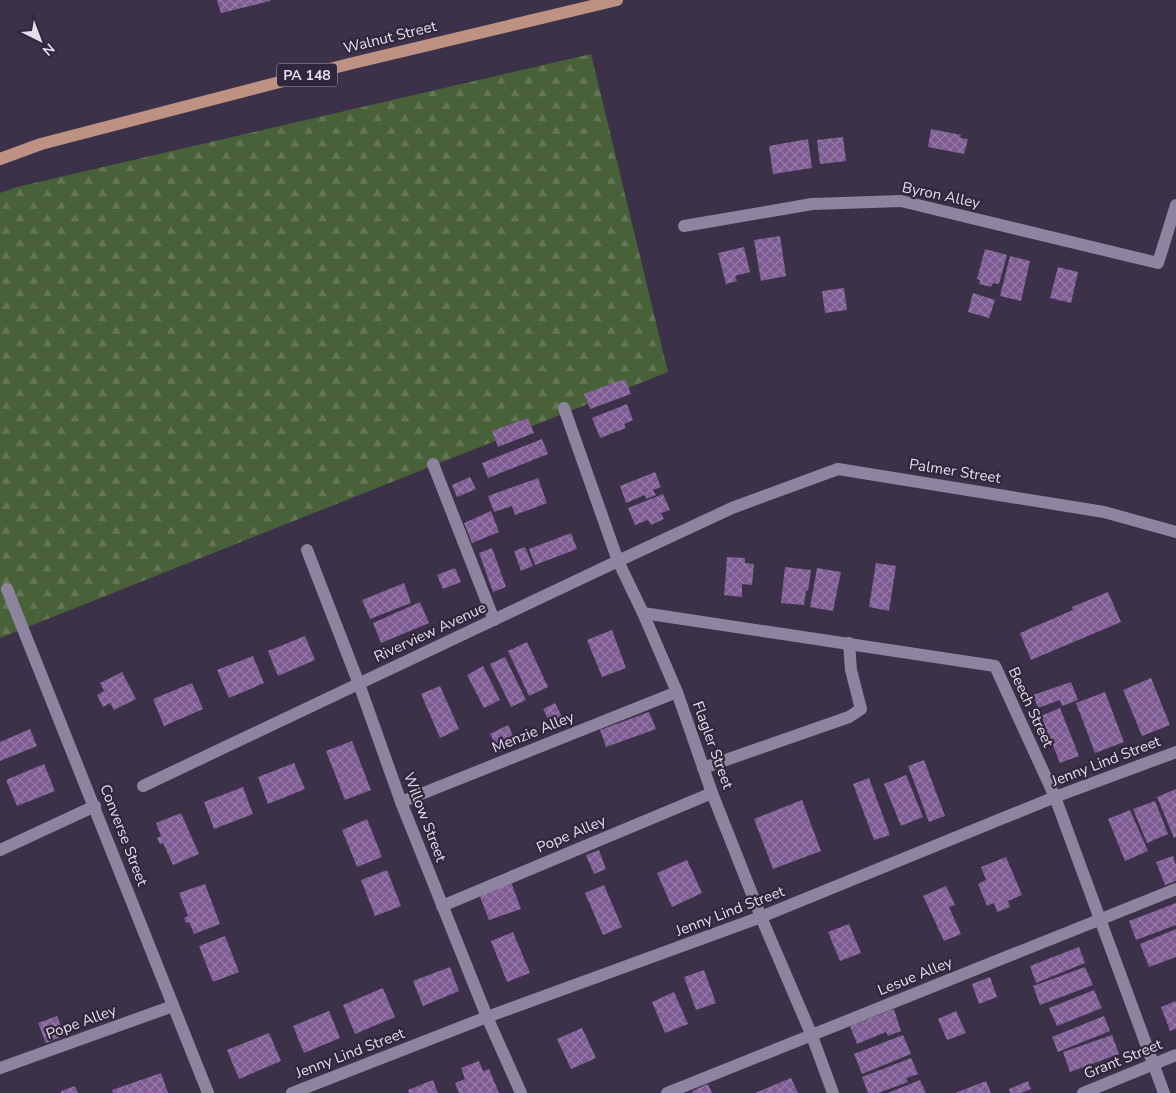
<svg xmlns="http://www.w3.org/2000/svg" width="1176" height="1093" viewBox="0 0 1176 1093" font-family="'Nunito Sans',sans-serif">
  <defs>
    <pattern id="forest-firs" width="22" height="20" patternUnits="userSpaceOnUse" patternTransform="scale(1.25)"><rect width="22" height="20" fill="#496139"/><path d="M5 1l3.5 6h-7zM16 11l3.5 6h-7z" fill="#637756"/></pattern>
    <pattern id="building-cross-hatch" width="8" height="8" patternUnits="userSpaceOnUse" patternTransform="scale(1.25)"><rect width="8" height="8" fill="#7e5b92"/><path d="M0 0l8 8M0 8l8-8" fill="none" stroke="#967aa7"/></pattern>
  </defs>
  <rect width="100%" height="100%" fill="#3b3148"/>
  <!-- forest -->
  <polygon fill="url(#forest-firs)" points="591,54 668,372 0,638 0,193 17,187"/>
  <!-- building -->
  <g fill="url(#building-cross-hatch)">
    <polygon points="217,0 270,0 270,1 221,13"/>
    <polygon points="931,129 961,135 960,138 968,139 964,154 928,147"/>
    <polygon points="843,137 846,161 820,164 817,140"/>
    <polygon points="808,139 812,168 773,174 769,146"/>
    <polygon points="780,236 786,276 761,281 754,240"/>
    <polygon points="744,247 750,272 735,276 737,281 726,284 718,253"/>
    <polygon points="985,249 1007,255 999,284 993,283 991,287 979,284 980,280 977,279"/>
    <polygon points="1010,256 1030,261 1021,301 1000,296"/>
    <polygon points="1058,267 1078,272 1071,303 1050,298"/>
    <polygon points="844,288 847,310 825,313 822,291"/>
    <polygon points="973,293 995,300 989,318 968,312"/>
    <polygon points="625,379 631,394 590,409 584,394"/>
    <polygon points="627,404 633,420 624,424 626,428 600,438 592,418"/>
    <polygon points="528,418 534,433 498,447 492,431"/>
    <polygon points="542,439 548,454 488,478 482,463"/>
    <polygon points="655,472 661,487 653,490 656,495 646,499 645,495 626,503 620,486"/>
    <polygon points="470,477 476,489 457,497 452,485"/>
    <polygon points="538,478 547,503 515,515 512,506 494,512 488,496"/>
    <polygon points="663,494 670,510 661,513 664,519 651,525 648,520 635,525 628,508"/>
    <polygon points="491,511 499,532 472,543 464,523"/>
    <polygon points="571,533 577,549 535,565 529,549"/>
    <polygon points="525,547 533,566 521,571 514,551"/>
    <polygon points="492,548 506,587 493,592 479,553"/>
    <polygon points="727,557 745,558 745,563 754,564 752,585 742,584 742,597 724,595"/>
    <polygon points="876,563 896,566 889,611 869,607"/>
    <polygon points="785,567 811,570 808,591 806,591 804,605 781,603"/>
    <polygon points="455,568 461,582 443,589 437,575"/>
    <polygon points="817,568 841,572 833,611 810,607"/>
    <polygon points="404,583 411,603 370,619 362,600"/>
    <polygon points="1108,592 1121,622 1031,660 1020,633 1073,610 1072,607"/>
    <polygon points="420,602 429,623 381,643 373,623"/>
    <polygon points="612,630 626,668 602,677 587,640"/>
    <polygon points="305,636 315,660 278,676 268,651"/>
    <polygon points="527,642 548,687 529,696 508,651"/>
    <polygon points="253,656 264,683 229,698 217,670"/>
    <polygon points="505,657 526,700 511,707 490,664"/>
    <polygon points="483,666 500,700 484,708 467,675"/>
    <polygon points="122,672 136,699 114,710 110,703 103,707 97,695 104,691 100,683"/>
    <polygon points="1151,678 1170,725 1142,736 1123,690"/>
    <polygon points="1071,682 1078,700 1062,706 1060,700 1038,708 1033,695"/>
    <polygon points="192,683 203,709 164,726 153,699"/>
    <polygon points="440,686 459,729 440,738 421,694"/>
    <polygon points="1105,692 1124,742 1095,753 1076,703"/>
    <polygon points="555,703 564,721 553,728 543,709"/>
    <polygon points="1060,708 1079,756 1060,763 1041,716"/>
    <polygon points="649,712 656,729 606,747 600,730"/>
    <polygon points="508,725 517,744 499,752 490,734"/>
    <polygon points="30,729 37,746 0,761 0,742"/>
    <polygon points="352,741 371,790 345,800 326,751"/>
    <polygon points="924,760 945,816 929,822 908,766"/>
    <polygon points="294,763 305,789 268,804 258,777"/>
    <polygon points="44,764 55,791 17,806 6,780"/>
    <polygon points="906,775 923,817 901,826 884,784"/>
    <polygon points="869,778 890,835 874,840 853,784"/>
    <polygon points="243,787 253,814 214,829 204,802"/>
    <polygon points="1176,789 1176,837 1174,838 1157,797"/>
    <polygon points="802,800 821,851 797,860 794,852 797,860 773,869 754,819"/>
    <polygon points="1155,801 1168,834 1147,843 1133,809"/>
    <polygon points="1130,810 1148,851 1125,861 1108,819"/>
    <polygon points="181,813 199,854 173,865 163,843 160,844 157,838 161,836 156,823"/>
    <polygon points="367,819 382,857 357,867 342,830"/>
    <polygon points="599,850 606,869 594,874 586,855"/>
    <polygon points="1173,856 1176,865 1176,881 1165,885 1156,862"/>
    <polygon points="1006,857 1022,895 1008,901 1010,907 997,912 994,903 987,906 978,884 986,880 981,867"/>
    <polygon points="687,860 702,893 672,907 657,873"/>
    <polygon points="387,870 401,906 375,916 361,880"/>
    <polygon points="511,882 521,909 489,920 479,894"/>
    <polygon points="205,884 220,924 194,934 189,922 186,923 184,918 188,916 179,893"/>
    <polygon points="604,885 622,927 603,935 585,893"/>
    <polygon points="946,886 955,905 949,907 961,934 944,941 923,896"/>
    <polygon points="1176,903 1176,925 1136,940 1129,921"/>
    <polygon points="849,924 861,953 840,961 828,932"/>
    <polygon points="1176,929 1176,957 1149,967 1140,944"/>
    <polygon points="513,932 530,973 507,982 491,941"/>
    <polygon points="225,936 239,972 213,982 199,946"/>
    <polygon points="1079,947 1085,963 1036,983 1030,966"/>
    <polygon points="450,967 459,991 423,1006 413,981"/>
    <polygon points="1085,967 1093,985 1040,1005 1033,986"/>
    <polygon points="704,970 716,1003 696,1010 684,977"/>
    <polygon points="990,977 997,997 979,1004 972,984"/>
    <polygon points="383,988 395,1017 355,1034 343,1005"/>
    <polygon points="1094,990 1102,1008 1057,1026 1049,1008"/>
    <polygon points="674,992 688,1024 665,1033 652,1002"/>
    <polygon points="1176,1001 1176,1029 1170,1031 1161,1007"/>
    <polygon points="894,1009 901,1031 888,1036 886,1032 857,1044 850,1026"/>
    <polygon points="329,1011 340,1038 304,1053 293,1026"/>
    <polygon points="956,1011 966,1033 947,1040 938,1019"/>
    <polygon points="57,1016 65,1035 46,1043 38,1023"/>
    <polygon points="1104,1016 1110,1031 1058,1052 1052,1037"/>
    <polygon points="582,1028 596,1058 571,1069 557,1039"/>
    <polygon points="269,1033 281,1061 239,1079 227,1050"/>
    <polygon points="903,1035 911,1054 862,1074 854,1054"/>
    <polygon points="1112,1035 1119,1054 1070,1072 1063,1052"/>
    <polygon points="911,1058 918,1074 906,1078 908,1082 878,1093 868,1093 862,1077"/>
    <polygon points="479,1061 483,1071 489,1069 499,1093 459,1093 455,1083 465,1079 461,1068"/>
    <polygon points="161,1073 168,1093 113,1093 112,1090"/>
    <polygon points="791,1078 798,1093 755,1093"/>
    <polygon points="433,1080 438,1093 409,1093 408,1090"/>
    <polygon points="920,1080 926,1093 888,1093"/>
    <polygon points="986,1081 991,1093 955,1093"/>
    <polygon points="1028,1081 1031,1089 1021,1093 1010,1093 1009,1089"/>
    <polygon points="708,1084 712,1093 693,1093 692,1091"/>
    <polygon points="75,1086 78,1093 61,1093 61,1091"/>
  </g>
  <g fill="none" stroke-linecap="round" stroke-linejoin="round">
    <!-- minor -->
    <g stroke="#8f849f" stroke-width="12">
      <polyline points="684,226 812,204 901,201 1158,263 1176,205"/>
      <polyline points="564,408 618,561 643,613 677,692 712,793 761,917 812,1036 833,1093"/>
      <polyline points="433,464 494,620"/>
      <polyline points="307,550 359,684 401,802 487,1017 521,1093"/>
      <polyline points="7,589 208,1093"/>
      <polyline points="643,613 995,666 1055,797 1164,1093"/>
      <polyline points="703,768 849,717 861,709 851,670 849,643"/>
      <polyline points="143,786 618,561 732,508 838,469 1104,512 1176,532"/>
      <polyline points="401,802 677,692"/>
      <polyline points="0,850 95,806"/>
      <polyline points="442,906 712,793"/>
      <polyline points="0,1068 173,1006"/>
      <polyline points="292,1093 487,1017 761,917 1055,797 1176,752"/>
      <polyline points="667,1093 1176,889"/>
      <polyline points="1083,1093 1176,1055"/>
    </g>
    <!-- major -->
    <polyline stroke="#be9283" stroke-width="12" points="0,159 41,144 349,64 617,0"/>
  </g>
  <g text-anchor="middle" dominant-baseline="central" stroke-width="4.5" stroke-linejoin="round" paint-order="stroke">
    <!-- shield labels -->
    <rect fill="#31273d" stroke="#aea6b8" stroke-width="1" x="277" y="63.5" width="60" height="23" rx="4"/>
    <g font-size="14" font-weight="bold" fill="#e4ddec">
      <text x="307" y="75">PA 148</text>
    </g>
    <!-- street labels -->
    <g font-size="15" fill="#e4ddec" stroke="#31273d">
      <text transform="translate(390 37) rotate(-14)">Walnut Street</text>
      <text transform="translate(941 195) rotate(12)">Byron Alley</text>
      <text transform="translate(955 471) rotate(9)">Palmer Street</text>
      <text transform="translate(430 632) rotate(-25)">Riverview Avenue</text>
      <text transform="translate(1031 707) rotate(65)">Beech Street</text>
      <text transform="translate(533 732) rotate(-22)">Menzie Alley</text>
      <text transform="translate(713 745) rotate(70)">Flagler Street</text>
      <text transform="translate(1106 761) rotate(-21)">Jenny Lind Street</text>
      <text transform="translate(425 817) rotate(69)">Willow Street</text>
      <text transform="translate(571 834) rotate(-23)">Pope Alley</text>
      <text transform="translate(124 835) rotate(69)">Converse Street</text>
      <text transform="translate(730 911) rotate(-21)">Jenny Lind Street</text>
      <text transform="translate(915 976) rotate(-22)">Lesue Alley</text>
      <text transform="translate(81 1022) rotate(-20)">Pope Alley</text>
      <text transform="translate(350 1053) rotate(-21)">Jenny Lind Street</text>
      <text transform="translate(1123 1059) rotate(-22)">Grant Street</text>
    </g>
  </g>
  <!-- north arrow -->
  <g transform="translate(40 40) rotate(138)" stroke="#31273d" stroke-width="4" paint-order="stroke">
  <path d="M0-4L9 19L0 12L-9 19Z" fill="#e4ddec"/>
  <text y="-8" font-size="14" font-weight="bold" text-anchor="middle" fill="#e4ddec">N</text>
  </g>
</svg>
